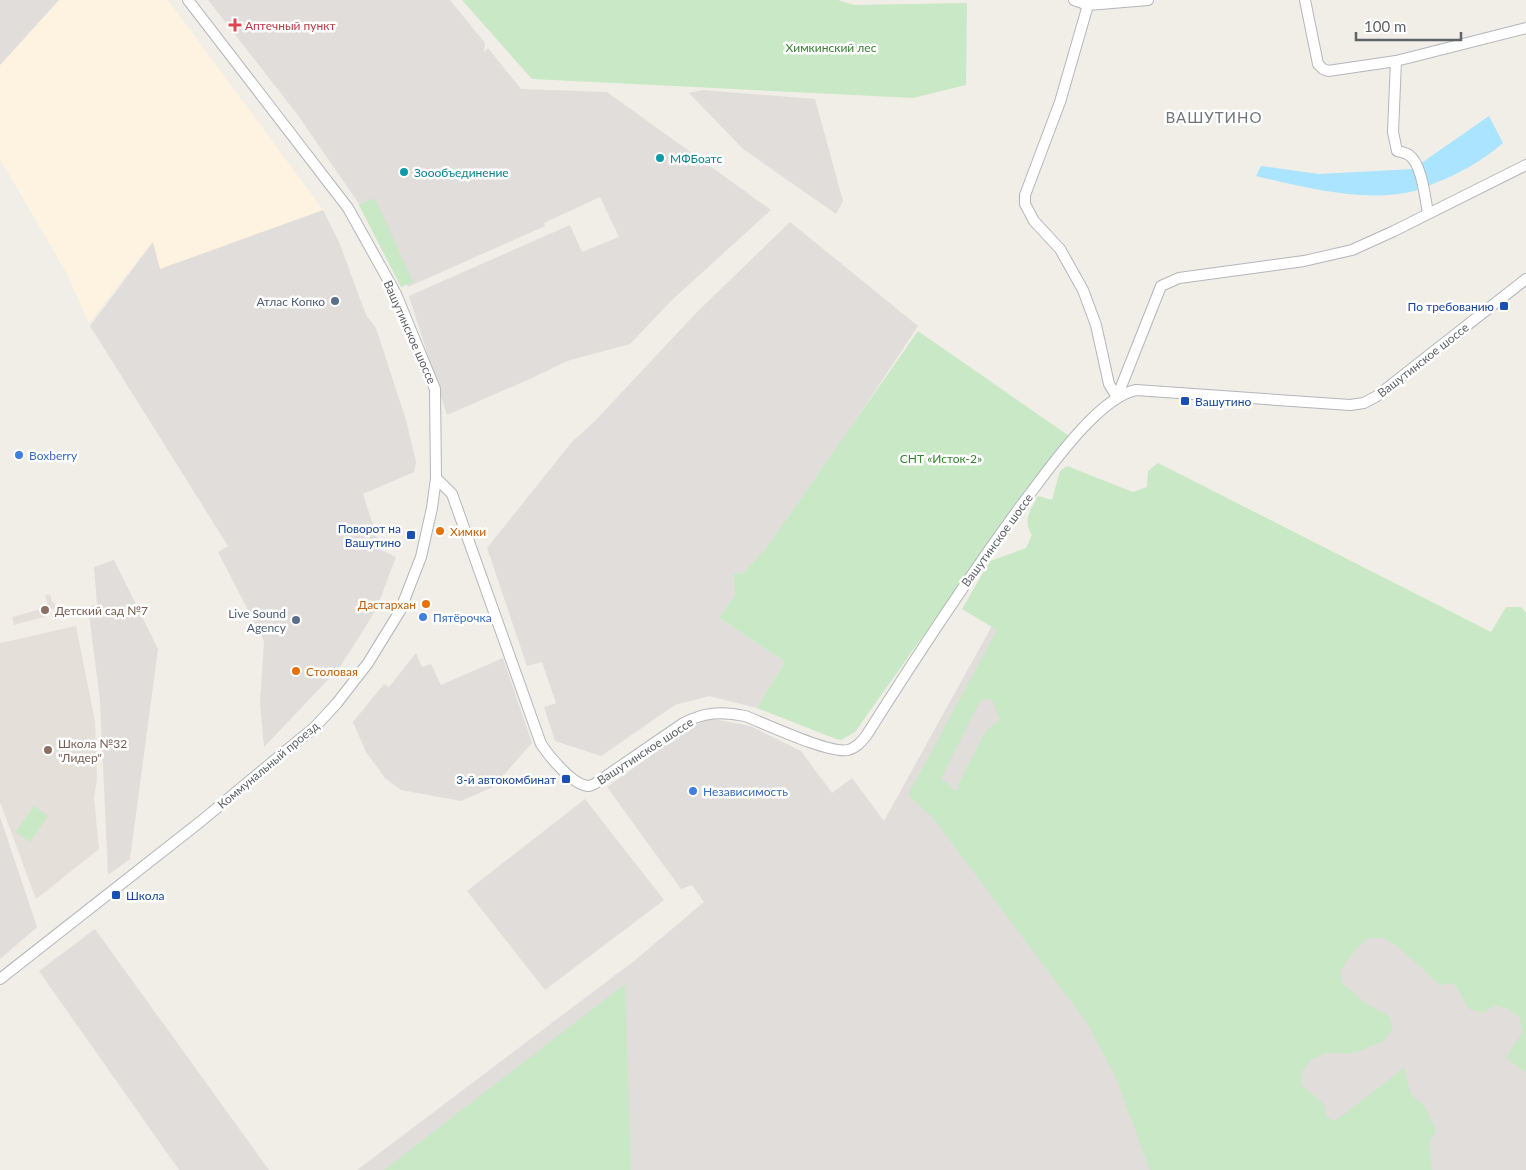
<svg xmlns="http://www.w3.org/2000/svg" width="1526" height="1170" viewBox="0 0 1526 1170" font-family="Lato,sans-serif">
  <rect width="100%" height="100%" fill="#f1eee8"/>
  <!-- commercial -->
  <polygon fill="#fef3e0" points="59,0 168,0 323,210 160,270 152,242 89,323 66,272 0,159 0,65"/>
  <!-- industrial -->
  <g fill="#e0ddda">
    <polygon points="0,0 59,0 0,65"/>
    <polygon points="208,0 450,0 485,43 484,52 488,48 521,89 607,92 771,210 672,300 630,344 567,361 532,378 447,415 409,296 570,225 582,252 619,237 600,197 544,223 545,226 408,287 400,263 297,114"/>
    <polygon points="703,90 815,99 843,201 836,214 743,149 689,93"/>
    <polygon points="323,210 339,242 366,315 376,328 406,420 416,462 414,472 363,494 381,550 396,557 376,610 340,667 264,747 260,704 264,641 218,552 228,546 90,326 153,242 160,269"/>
    <polygon points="790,222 918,326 852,426 767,547 743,573 733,574 735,595 719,618 785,662 757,708 709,696 675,705 601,756 555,741 544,707 556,703 542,662 527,666 487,548 571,443 595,421 695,314"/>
    <polygon points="1069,470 1526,681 1526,1170 357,1170 634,961 704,902 692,885 681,889 607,787 692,726 707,720 713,719 750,726 801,751 832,793 852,778 884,821 988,633"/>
    <polygon points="114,560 158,649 130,859 108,875 100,700 88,607 97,604 94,567"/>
    <polygon points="416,653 422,667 431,664 441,685 503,658 532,743 493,787 461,801 401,790 385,778 366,752 353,722 384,684 389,687"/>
    <polygon points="585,799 664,900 545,990 467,891"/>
    <polygon points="0,817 37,927 0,959"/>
    <polygon points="95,929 269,1170 179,1170 39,971"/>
  </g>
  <!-- education -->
  <g fill="#e4dfd9">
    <polygon points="50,594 52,602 54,602 56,608 48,610 44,617 14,625 12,617 48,607 45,595"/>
    <polygon points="76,626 95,721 97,779 94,798 99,849 36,899 0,802 0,643"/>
  </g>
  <!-- green -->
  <g fill="#c9e8c5" fill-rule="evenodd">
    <polygon points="462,0 838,0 854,5 967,3 966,85 913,98 532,79"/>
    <polygon points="375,198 413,282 401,287 359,205"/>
    <polygon points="918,331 1072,438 976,561 855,732 841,740 836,739 757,708 785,662 719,618 735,595 733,574 743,573 767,547"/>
    <path d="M1158,463L1491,632L1506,607H1521L1526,613V1073L1506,1058L1522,1033L1520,1018L1508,1009L1495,1005L1483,1013L1469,1009L1454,983L1440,985L1397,946L1383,938H1368L1357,948L1340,970L1342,983L1365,1003L1389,1016L1393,1029L1383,1041L1355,1053H1325L1311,1060L1302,1071L1301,1085L1323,1103L1327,1117L1335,1121L1404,1068L1411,1095L1424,1105L1436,1131L1429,1143L1432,1170H1150L1115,1075L1087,1023L933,818L908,795L997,630L962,609L990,561L1026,548L1032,535C1022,520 1031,509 1038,496L1052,500L1060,471L1067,466L1133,492L1147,487L1148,471ZM985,699L992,700L1000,720L989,728L983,736L958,785L960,790L953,789L941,778L979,703Z"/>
    <polygon points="34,806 48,816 30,842 16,832"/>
    <polygon points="625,984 631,1170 384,1170"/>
  </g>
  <!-- water -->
  <g fill="#aae4ff">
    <path d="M1489,116L1503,143C1478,164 1458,174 1428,186L1420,164Z"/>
    <path d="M1261,166L1319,174L1414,169L1418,190C1368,204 1306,188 1256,176Z"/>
  </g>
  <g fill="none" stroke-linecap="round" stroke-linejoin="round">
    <!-- minor casing -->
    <g stroke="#b3b6ba" stroke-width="12">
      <g id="minor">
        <polyline points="1074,0 1088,5 1148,0"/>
        <polyline points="1088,0 1088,5 1060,102 1025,195 1025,204 1034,221 1060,249 1083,290 1096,325 1109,384 1117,397 1161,286 1179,278 1304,261 1352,250 1394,231 1526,165"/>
        <path d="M1305,0L1318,64L1323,69L1328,71L1396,61L1393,132L1397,151C1401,152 1406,153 1409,155C1422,164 1425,198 1428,213"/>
        <polyline points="1396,61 1526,28"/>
        <path d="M436,478L452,494L541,744C549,756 573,786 589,786C589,786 595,784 596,783L682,724C703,712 722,711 745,716C766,724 829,754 848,750C856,748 861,742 866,736C916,657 967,579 1023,503C1047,472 1097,398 1136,390L1350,405L1364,403L1377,396L1526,279"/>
        <polyline points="0,979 200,822 294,744 314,728 337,703 368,663 400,611 421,557 432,508 436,478 435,389 396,294 348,208 188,0"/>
      </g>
    </g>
    <!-- minor -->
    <use href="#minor" stroke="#fff" stroke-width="10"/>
  </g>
  <!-- markers -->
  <path fill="#e0444e" stroke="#fff" stroke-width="2" d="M232.5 17.5h5v5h5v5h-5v5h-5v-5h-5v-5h5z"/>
  <g fill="#0f9aa8" stroke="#fff" stroke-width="2">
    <circle cx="660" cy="158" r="5"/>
    <circle cx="404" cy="172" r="5"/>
  </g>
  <g fill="#5c6f8a" stroke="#fff" stroke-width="2">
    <circle cx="335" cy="301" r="5"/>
    <circle cx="296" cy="620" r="5"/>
  </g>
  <g fill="#1a4fb4" stroke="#fff" stroke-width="2">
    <rect x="1499" y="301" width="10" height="10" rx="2.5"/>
    <rect x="1180" y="396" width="10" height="10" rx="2.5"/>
    <rect x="406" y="530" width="10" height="10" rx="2.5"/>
    <rect x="561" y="774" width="10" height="10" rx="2.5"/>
    <rect x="111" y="890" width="10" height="10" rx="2.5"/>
  </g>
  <g fill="#3f7fe0" stroke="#fff" stroke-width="2">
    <circle cx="19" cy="455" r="5"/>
    <circle cx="423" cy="617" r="5"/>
    <circle cx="693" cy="791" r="5"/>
  </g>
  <g fill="#e8710a" stroke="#fff" stroke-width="2">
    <circle cx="440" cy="531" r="5"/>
    <circle cx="426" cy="604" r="5"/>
    <circle cx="296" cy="671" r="5"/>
  </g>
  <g fill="#8d6e63" stroke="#fff" stroke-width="2">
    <circle cx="45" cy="610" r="5"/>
    <circle cx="48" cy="750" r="5"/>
  </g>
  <g text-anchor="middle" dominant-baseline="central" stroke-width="5" stroke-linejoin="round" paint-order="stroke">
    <!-- health labels -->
    <g font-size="12" fill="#be3a42" stroke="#fff" text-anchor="start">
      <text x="245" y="25">Аптечный пункт</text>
    </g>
    <!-- park labels -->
    <g font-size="12" fill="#3a8234" stroke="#fff">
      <text x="831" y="47">Химкинский лес</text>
      <text x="941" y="458">СНТ «Исток-2»</text>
    </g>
    <!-- culture labels -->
    <g font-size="12" fill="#0d838f" stroke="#fff" text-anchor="start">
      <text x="670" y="158">МФБоатс</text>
      <text x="414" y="172">Зоообъединение</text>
    </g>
    <!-- service labels -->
    <g font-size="12" fill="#4e5e75" stroke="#fff" text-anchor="end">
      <text x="325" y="301">Атлас Копко</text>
      <text x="286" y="613">Live Sound<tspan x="286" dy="14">Agency</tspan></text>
    </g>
    <!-- transit labels -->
    <g font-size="12" fill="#164399" stroke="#fff" text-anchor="end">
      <text x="1494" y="306">По требованию</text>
      <text x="1195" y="401" text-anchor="start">Вашутино</text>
      <text x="401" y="528">Поворот на<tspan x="401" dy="14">Вашутино</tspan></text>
      <text x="556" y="779">3-й автокомбинат</text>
      <text x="126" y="895" text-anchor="start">Школа</text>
    </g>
    <!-- street labels -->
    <g font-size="12" fill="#5f6468" stroke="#fff">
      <text transform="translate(410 332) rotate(66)">Вашутинское шоссе</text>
      <text transform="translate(1423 360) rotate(-38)">Вашутинское шоссе</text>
      <text transform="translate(997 540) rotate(-54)">Вашутинское шоссе</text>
      <text transform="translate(645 751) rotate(-33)">Вашутинское шоссе</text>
      <text transform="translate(268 765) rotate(-40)">Коммунальный проезд</text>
    </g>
    <!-- shop labels -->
    <g font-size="12" fill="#366cbe" stroke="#fff" text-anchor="start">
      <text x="29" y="455">Boxberry</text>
      <text x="433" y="617">Пятёрочка</text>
      <text x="703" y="791">Независимость</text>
    </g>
    <!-- food labels -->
    <g font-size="12" fill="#c56008" stroke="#fff" text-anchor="start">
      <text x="450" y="531">Химки</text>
      <text x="416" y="604" text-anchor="end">Дастархан</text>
      <text x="306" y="671">Столовая</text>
    </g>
    <!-- education labels -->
    <g font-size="12" fill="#785e54" stroke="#fff" text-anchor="start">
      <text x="55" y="610">Детский сад №7</text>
      <text x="58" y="743">Школа №32<tspan x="58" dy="14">"Лидер"</tspan></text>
    </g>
    <!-- quarter labels -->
    <g font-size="15" letter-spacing="1" fill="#70767a" stroke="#fff">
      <text x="1214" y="117">ВАШУТИНО</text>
    </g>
  </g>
  <!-- scale -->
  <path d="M1356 32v8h105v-8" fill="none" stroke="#5f6468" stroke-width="2.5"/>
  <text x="1364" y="32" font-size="15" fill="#5f6468" stroke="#ffffff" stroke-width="4" paint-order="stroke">100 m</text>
</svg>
